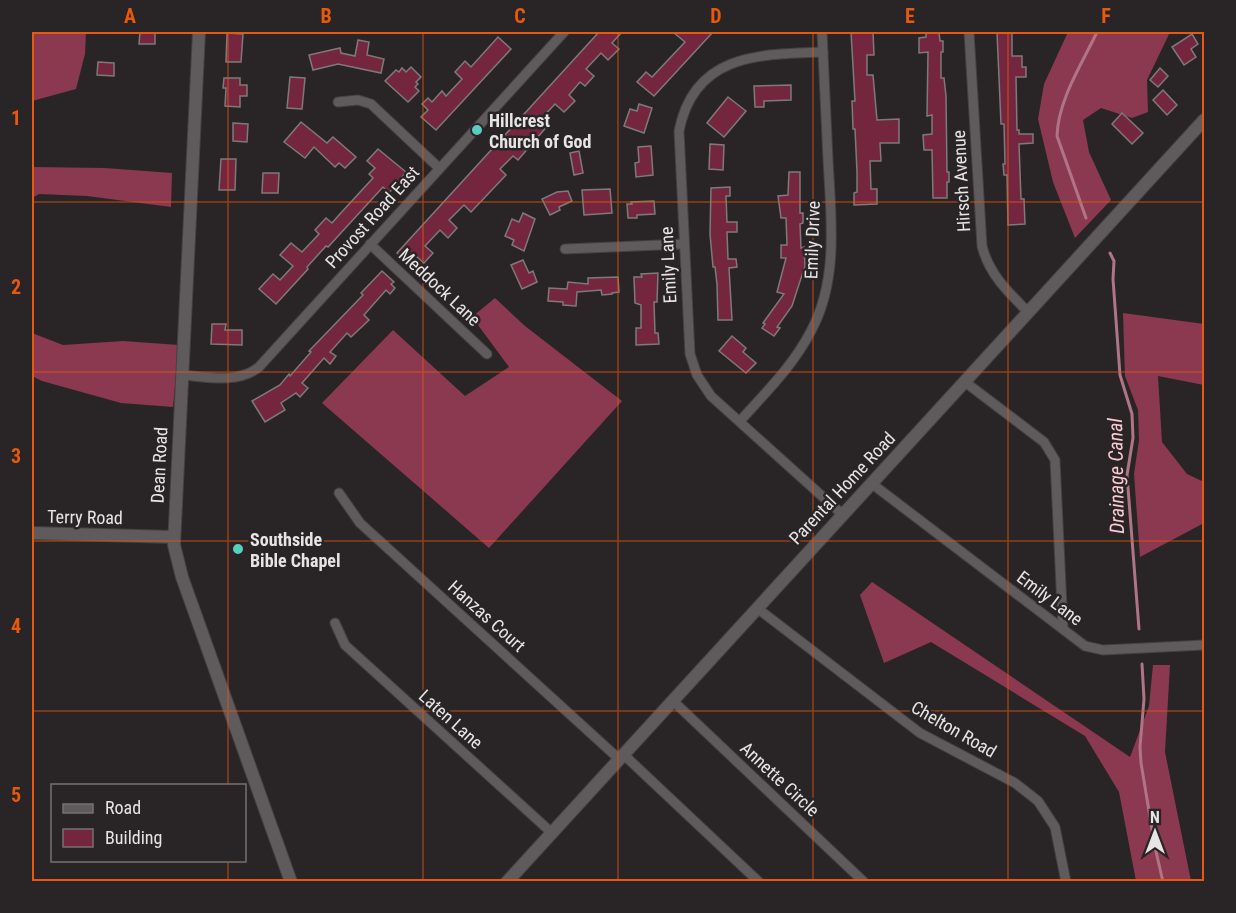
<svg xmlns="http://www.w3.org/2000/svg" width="1236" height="913" viewBox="0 0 1236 913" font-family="'Roboto Condensed',sans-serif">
  <rect width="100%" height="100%" fill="#292526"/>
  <!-- forest -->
  <g fill="#8a3950">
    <polygon points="32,32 86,32 85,54 76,89 32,101"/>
    <polygon points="1068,32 1170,32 1147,80 1148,112 1132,118 1101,108 1083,120 1089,152 1111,200 1075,238 1053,182 1038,119 1044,84"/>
    <polygon points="32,167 105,168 172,173 171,207 87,196 39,194 32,198"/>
    <polygon points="495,298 525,326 622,401 489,548 322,403 393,330 465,396 509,367 472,317"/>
    <polygon points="1123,313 1204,324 1204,385 1158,376 1162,442 1187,474 1204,482 1204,523 1140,557 1134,474 1139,440 1138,410 1125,376"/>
    <polygon points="32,333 63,345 123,341 179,345 173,407 121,403 42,381 32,376"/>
    <polygon points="872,582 1130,757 1149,706 1153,665 1170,665 1165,752 1191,881 1136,881 1119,792 1085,736 931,642 884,663 860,595"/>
  </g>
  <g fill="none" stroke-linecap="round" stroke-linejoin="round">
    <!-- stream -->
    <g stroke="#af7586" stroke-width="3">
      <path d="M1086,218L1057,136C1058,100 1082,64 1097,32"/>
      <polyline points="1110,253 1114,261 1113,279 1120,375 1132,414 1133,438 1127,475 1139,629"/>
      <polyline points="1142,664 1144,699 1140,747 1141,763 1155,847 1163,882"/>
    </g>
  </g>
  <!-- building -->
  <g fill="#75263f" stroke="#7e797a" stroke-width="1.5">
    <polygon points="140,32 155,32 155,44 139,44"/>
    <polygon points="599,32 622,32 612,43 619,49 608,60 601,53 586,69 594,76 585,86 580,82 569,95 575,101 564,112 555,104 542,118 549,124 518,160 513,156 500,169 506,175 471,212 464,205 449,220 457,228 448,238 440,230 425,246 433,253 424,263 416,256 409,264 397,253"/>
    <polygon points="673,32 713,32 654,96 637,82 646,72 652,77 685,42"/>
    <polygon points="851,32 873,32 874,55 867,55 867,75 873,75 877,120 899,119 899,143 880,143 881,161 870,161 871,189 877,189 877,204 854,205 854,193 857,192 857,172 855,129 853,129 852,101 855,101"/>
    <polygon points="926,32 939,32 940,41 943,41 943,52 941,52 941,78 944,78 946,96 947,172 949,172 949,182 947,182 947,198 933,198 932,150 924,150 923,135 932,134 932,115 927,116 928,52 919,53 919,38 926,37"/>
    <polygon points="997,32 1012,32 1012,56 1022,56 1022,67 1026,67 1026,77 1016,77 1017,130 1019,130 1019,134 1033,134 1033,143 1019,144 1021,199 1024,199 1025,224 1008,225 1007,175 1004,175 1003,164 1005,164 1004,124 1001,124"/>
    <polygon points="227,33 243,34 241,62 226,62"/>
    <polygon points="1192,34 1198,44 1191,49 1196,57 1184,65 1172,47"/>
    <polygon points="498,37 511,49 436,130 421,117 428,110 422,104 428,98 432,102 442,91 446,96 462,79 455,72 465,61 471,67"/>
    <polygon points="358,40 369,42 367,55 384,59 381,73 338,64 313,70 309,55 340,48 341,53 355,56"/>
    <polygon points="98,62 114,63 114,76 97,75"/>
    <polygon points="411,67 421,77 416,82 418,84 415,87 419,91 408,102 385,81 396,70 399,72 402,68 406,72"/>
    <polygon points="1160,68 1168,76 1158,87 1150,80"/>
    <polygon points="290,77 305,78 302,109 287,108"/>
    <polygon points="224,78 240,78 240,85 247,85 247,96 240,96 240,107 225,106 226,88 223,88"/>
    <polygon points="791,85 791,100 764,101 764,107 755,107 754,86"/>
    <polygon points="1163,90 1177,105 1167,115 1153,100"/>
    <polygon points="728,97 746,111 724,137 707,123"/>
    <polygon points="639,104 652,108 644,133 624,126 630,109 637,111"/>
    <polygon points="1122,113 1143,133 1132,144 1112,124"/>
    <polygon points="301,122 327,143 333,137 356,157 345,168 339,163 335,167 314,147 305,158 284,142"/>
    <polygon points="233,123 248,124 247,142 233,141"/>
    <polygon points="710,144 724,145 723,170 709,169"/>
    <polygon points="651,146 653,175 636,177 635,163 639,162 638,147"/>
    <polygon points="378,149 406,172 389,193 383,187 328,247 326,246 307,267 308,269 276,304 259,289 273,274 280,280 293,266 280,255 291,243 302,252 319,234 315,230 326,218 332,223 339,215 373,178 369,174 375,168 367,161"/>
    <polygon points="579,151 583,173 574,175 570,153"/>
    <polygon points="221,159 236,159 235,190 219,190"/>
    <polygon points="789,172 800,172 800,213 803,213 803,223 800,224 801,248 804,247 805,266 792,306 777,327 780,328 774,336 762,328 765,324 763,323 784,294 777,292 786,258 781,258 781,245 787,245 786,218 781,218 778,196 788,195"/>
    <polygon points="263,173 279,173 278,193 262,193"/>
    <polygon points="730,187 730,196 726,196 727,222 737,222 737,232 727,232 728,259 736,259 737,267 729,268 732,320 718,320 717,284 715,267 713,267 710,234 711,188"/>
    <polygon points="610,189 612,213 584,215 582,190"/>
    <polygon points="568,191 572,201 559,207 560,210 550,215 542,199 557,192"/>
    <polygon points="654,201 655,214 637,215 637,218 628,218 627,204 632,204 631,202"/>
    <polygon points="523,213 535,219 524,251 512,245 514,240 505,236 512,219 519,222"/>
    <polygon points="523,260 529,273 533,271 537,282 522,289 511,265"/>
    <polygon points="382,271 394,282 391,284 395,288 390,294 386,290 364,315 369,320 351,337 347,333 330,352 336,356 330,364 324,358 302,383 308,388 300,397 296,393 281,403 285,410 265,422 252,401 280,385 289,374 290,376 311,352 309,351 363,295 361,293"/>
    <polygon points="658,273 657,302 654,302 655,333 658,333 659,344 636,345 636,328 641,328 641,305 635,303 634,277 642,277 641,274"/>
    <polygon points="618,277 619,292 612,293 612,294 602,295 601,290 577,292 576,306 563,305 563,302 548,301 549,288 567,289 568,282 588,284 588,278"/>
    <polygon points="212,324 226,324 225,330 242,330 242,345 211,344"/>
    <polygon points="732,336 746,348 743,352 756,363 746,373 719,351"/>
  </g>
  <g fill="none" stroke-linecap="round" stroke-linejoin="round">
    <!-- street casing -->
    <g stroke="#454142" stroke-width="11">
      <g id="street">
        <path d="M969,32L982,246C989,274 1008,292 1028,312"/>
        <path d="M823,52C759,54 694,54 679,131L690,354L697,375L711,396L843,515"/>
        <polyline points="338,102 358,100 371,104 439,168"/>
        <polyline points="370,244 487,354"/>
        <polyline points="565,249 684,244"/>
        <path d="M182,375C207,377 238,384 259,367L564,32"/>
        <polyline points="965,382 1044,442 1055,460 1063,628"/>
        <path d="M740,421C766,392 793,366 811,331C839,279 831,217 828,160C826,117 824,74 822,32"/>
        <polyline points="871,483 1085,646 1103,650 1204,645"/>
        <polyline points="339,493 360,523 619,759"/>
        <polyline points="757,608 920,733 1015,783 1038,801 1055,827 1066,882"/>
        <polyline points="335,623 345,645 552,833"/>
        <polyline points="672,700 864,882"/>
        <polyline points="623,754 759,882"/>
      </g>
    </g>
    <!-- secondary casing -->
    <g stroke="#454142" stroke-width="14">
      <g id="secondary">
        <polyline points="199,32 174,545 182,577 291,882"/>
        <polyline points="32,533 173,537"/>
        <polyline points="507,882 1204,120"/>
      </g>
    </g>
    <!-- street -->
    <use href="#street" stroke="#5f5a5b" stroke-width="9"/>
    <!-- secondary -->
    <use href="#secondary" stroke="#5f5a5b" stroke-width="12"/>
  </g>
  <!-- grid -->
  <path fill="none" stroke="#e8590c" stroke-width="1.5" stroke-opacity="0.55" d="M228,32V786M423,32V882M618,32V882M813,32V882M1008,32V882M32,202H1204M32,372H1204M32,541H1204M32,711H1204M228,860V882"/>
  <!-- markers -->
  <g fill="#58cec0" stroke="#292526" stroke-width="2">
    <circle cx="477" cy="130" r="6"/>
    <circle cx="238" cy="549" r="6"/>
  </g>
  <g text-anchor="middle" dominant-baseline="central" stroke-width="5" stroke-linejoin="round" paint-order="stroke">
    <!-- poi labels -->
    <g font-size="18" font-weight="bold" fill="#e6e4e4" stroke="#292526" text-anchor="start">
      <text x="489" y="120">Hillcrest<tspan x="489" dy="21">Church of God</tspan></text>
      <text x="250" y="539">Southside<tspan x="250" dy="21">Bible Chapel</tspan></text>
    </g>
    <!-- street labels -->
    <g font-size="18" fill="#e6e4e4" stroke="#292526">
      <text transform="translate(961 181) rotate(-93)">Hirsch Avenue</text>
      <text transform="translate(372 217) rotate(-48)">Provost Road East</text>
      <text transform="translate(812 240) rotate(-88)">Emily Drive</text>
      <text transform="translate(668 265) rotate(-93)">Emily Lane</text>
      <text transform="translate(440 287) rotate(43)">Meddock Lane</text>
      <text transform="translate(159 465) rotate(-87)">Dean Road</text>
      <text transform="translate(842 488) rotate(-47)">Parental Home Road</text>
      <text transform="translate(85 517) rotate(1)">Terry Road</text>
      <text transform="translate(1050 598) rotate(37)">Emily Lane</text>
      <text transform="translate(487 616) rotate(42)">Hanzas Court</text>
      <text transform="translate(451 719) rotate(42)">Laten Lane</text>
      <text transform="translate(954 729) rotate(30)">Chelton Road</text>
      <text transform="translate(780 779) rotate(43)">Annette Circle</text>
    </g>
    <!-- water labels -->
    <g font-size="20" font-style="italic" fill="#fccad5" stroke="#292526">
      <text transform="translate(1116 476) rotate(-91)">Drainage Canal</text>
    </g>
  </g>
  <!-- border -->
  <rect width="1236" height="913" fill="none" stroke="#292526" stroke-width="66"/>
  <!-- legend -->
  <rect x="51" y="784" width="195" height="78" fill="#292526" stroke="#757172" stroke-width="1.5"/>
  <rect x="63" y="804" width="30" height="9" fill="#5f5a5b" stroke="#757172" stroke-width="1.5"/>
  <text x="105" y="814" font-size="18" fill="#e6e4e4">Road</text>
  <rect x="63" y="829" width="30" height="18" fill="#75263f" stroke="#757172" stroke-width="1.5"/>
  <text x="105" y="844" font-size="18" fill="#e6e4e4">Building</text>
  <!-- north arrow -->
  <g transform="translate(1155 832)" stroke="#292526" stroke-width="4.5" paint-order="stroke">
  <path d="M0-4.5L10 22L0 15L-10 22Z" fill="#e6e4e4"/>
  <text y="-9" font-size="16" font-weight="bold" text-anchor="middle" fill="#e6e4e4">N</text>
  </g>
  <rect x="33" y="33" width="1170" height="847" fill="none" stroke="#e8590c" stroke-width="2"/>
  <g font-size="20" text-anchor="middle" font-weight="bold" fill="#e8590c">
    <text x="130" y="23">A</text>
    <text x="326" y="23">B</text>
    <text x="520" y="23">C</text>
    <text x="716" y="23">D</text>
    <text x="910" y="23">E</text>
    <text x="1106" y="23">F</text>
    <text x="16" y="125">1</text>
    <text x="16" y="294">2</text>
    <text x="16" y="463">3</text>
    <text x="16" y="633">4</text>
    <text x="16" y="802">5</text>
  </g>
</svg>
